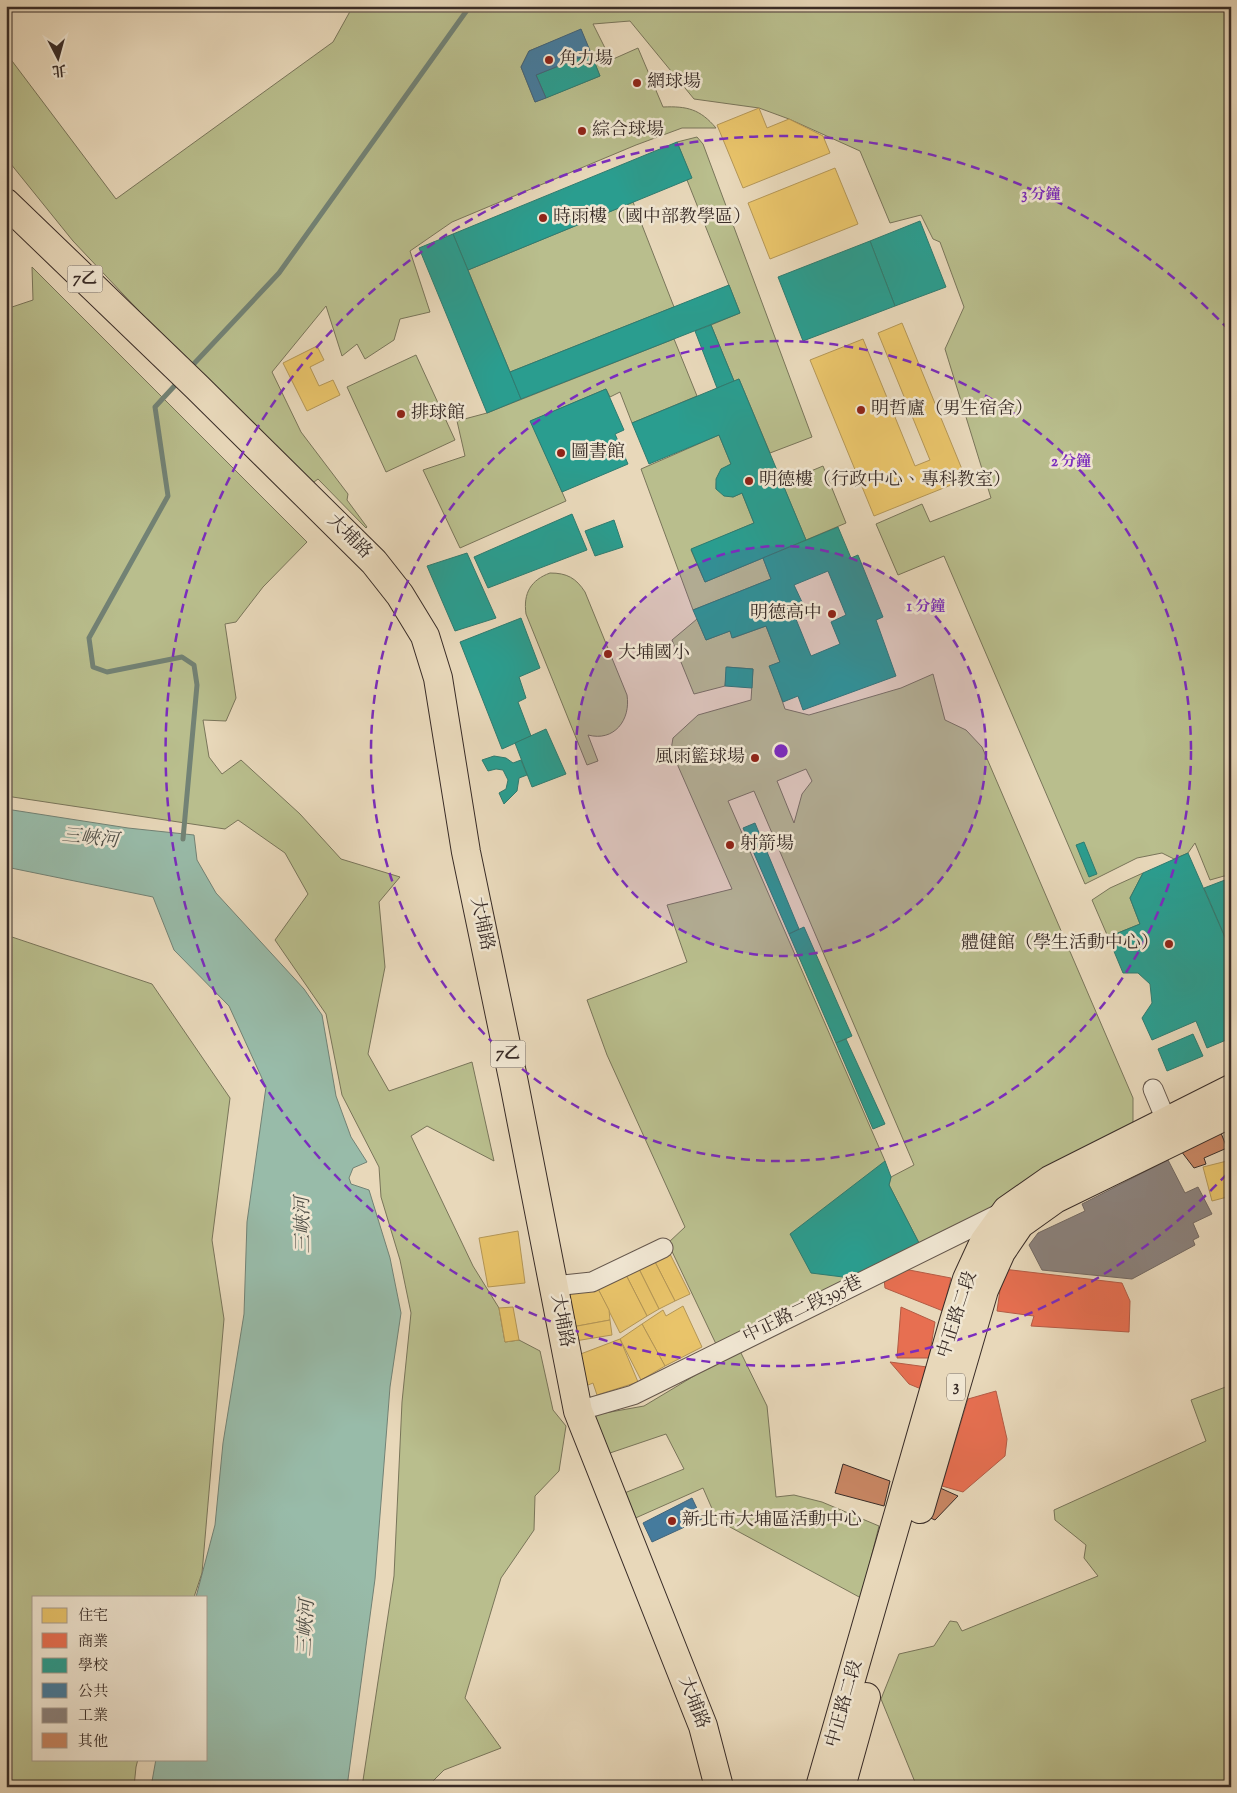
<svg xmlns="http://www.w3.org/2000/svg" width="1237" height="1793" viewBox="0 0 1237 1793" font-family="'Sorts Mill Goudy','Noto Serif TC',serif">
  <rect width="100%" height="100%" fill="#e8d8ba"/>
  <filter id="stains"><feTurbulence type="fractalNoise" baseFrequency=".004" numOctaves="4"/><feColorMatrix values="0 0 0 0 .2 0 0 0 0 .09 0 0 0 0 .02 0 0 0 .5 -.17"/></filter>
  <radialGradient id="worn" r=".72"><stop offset=".6" stop-color="#630" stop-opacity="0"/><stop offset="1" stop-color="#630" stop-opacity=".3"/></radialGradient>
  <!-- green -->
  <g fill="#b9be8d" stroke="#79755a" fill-rule="evenodd">
    <path d="M353,6H1231V877L1224,876L1210,880L1195,843L1188,853L1174,859L1162,853L1137,858L1085,884L944,556L898,575L876,524L922,504L930,522L991,498L945,349L964,307L940,242L933,239L921,215L890,223L860,151L789,119L759,108L694,99L630,21L593,24L611,60L638,48L663,107C687,106 700,109 716,128H682L636,145L452,222L410,251L430,312L400,319L394,340L365,359L357,344L342,356L326,306L272,372L301,432L348,494L347,500L367,527L366,528L318,479L306,488L73,241L6,158V53L116,199L333,42ZM581,30L600,76L535,102L521,67L529,51Z"/>
    <polygon points="697,137 703,144 812,437 770,453 739,379 734,381 711,325 740,313 687,180 691,177 677,142"/>
    <polygon points="633,202 674,307 510,372 468,270"/>
    <polygon points="32,267 307,542 263,587 236,622 225,624 236,698 226,721 203,720 209,757 222,774 241,760 300,814 341,859 400,877 379,902 385,967 368,1054 389,1091 472,1062 494,1161 427,1126 411,1136 473,1266 499,1308 505,1342 519,1340 540,1351 553,1410 566,1426 559,1471 535,1496 534,1530 501,1578 465,1698 501,1748 444,1770 427,1787 362,1787 394,1576 402,1402 411,1313 400,1260 381,1197 379,1167 342,1095 326,1014 275,940 308,894 285,853 238,820 225,829 6,796 6,309 33,300"/>
    <polygon points="674,339 697,396 632,423 620,392 610,397 606,389 531,421 566,501 460,548 423,470 465,456 457,421 487,413"/>
    <polygon points="416,355 455,440 386,472 347,387"/>
    <path d="M719,435L731,464C719,470 716,475 716,489L733,497L742,493L754,523L691,550L705,582L763,558L771,579L693,610L641,469Z"/>
    <polygon points="823,466 846,523 806,540 782,483"/>
    <path d="M550,573C567,573 576,578 585,592L627,695C631,720 614,742 588,735L598,761L587,765L526,614C523,593 531,580 550,573Z"/>
    <path d="M697,619L706,640L730,631L733,638L766,626L780,662L770,666L785,709L809,715L901,688L933,674L945,720L966,730L982,747L1133,1098V1130L1002,1203L919,1243L889,1185L891,1177L914,1165L754,791L728,801L885,1161L851,1278L716,1344L668,1243L685,1227L607,1055L587,1000L687,962L667,905L732,889L671,750L673,738L698,715L751,700L753,669L727,667L725,686L694,694L672,640ZM806,769L812,781L802,794L794,823L777,781Z"/>
    <polygon points="1143,873 1130,898 1140,924 1108,937 1092,900 1110,888"/>
    <polygon points="6,935 152,984 230,1098 212,1240 224,1319 202,1573 194,1597 34,1597 34,1759 138,1759 136,1767 134,1787 6,1787"/>
    <polygon points="739,1349 767,1406 776,1497 794,1495 822,1502 879,1526 861,1598 717,1520 703,1488 631,1520 622,1494 684,1469 666,1434 607,1454 588,1416 644,1406"/>
    <polygon points="1231,1385 1231,1787 917,1787 881,1699 899,1654 934,1646 950,1621 957,1622 962,1631 1098,1576 1084,1558 1086,1545 1055,1520 1054,1510 1206,1441 1191,1400"/>
  </g>
  <!-- water -->
  <polygon fill="#98bba9" stroke="#728275" points="6,809 128,828 194,835 197,860 216,893 304,989 322,1015 336,1096 351,1137 367,1162 353,1168 349,1178 351,1184 369,1190 390,1258 401,1313 390,1387 375,1579 347,1787 151,1787 156,1759 206,1759 206,1597 196,1597 215,1525 223,1443 244,1314 247,1222 266,1087 229,1006 174,950 153,897 6,867"/>
  <!-- homes -->
  <g fill="#e9c46a" stroke="#b49656">
    <polygon points="759,108 767,128 789,119 823,136 830,153 743,188 717,125"/>
    <polygon points="835,168 858,224 770,259 748,203"/>
    <polygon points="902,323 966,479 874,516 810,360 863,339 915,466 930,460 878,333"/>
    <polygon points="317,346 324,360 310,367 319,386 333,380 340,395 307,411 283,363"/>
    <polygon points="1231,1160 1231,1196 1212,1201 1203,1167"/>
    <polygon points="518,1231 525,1283 488,1287 479,1238"/>
    <polygon points="668,1250 690,1294 675,1301 653,1258"/>
    <polygon points="653,1258 675,1301 659,1309 637,1265"/>
    <polygon points="637,1265 659,1309 647,1316 624,1271"/>
    <polygon points="624,1271 647,1316 620,1333 596,1285"/>
    <polygon points="596,1285 609,1310 610,1320 572,1327 565,1288"/>
    <polygon points="683,1306 702,1347 665,1366 642,1324 663,1310 666,1316"/>
    <polygon points="513,1307 519,1340 505,1342 499,1308"/>
    <polygon points="610,1320 612,1335 575,1341 572,1327"/>
    <polygon points="642,1324 665,1366 641,1380 620,1339"/>
    <polygon points="620,1339 638,1382 597,1395 593,1383 588,1385 578,1355"/>
  </g>
  <!-- shops -->
  <g fill="#e76f51" stroke="#b35b44">
    <polygon points="904,1269 951,1278 943,1311 885,1288 884,1279"/>
    <polygon points="1003,1269 1122,1283 1130,1301 1129,1332 1031,1326 1034,1316 997,1311"/>
    <polygon points="901,1307 935,1322 929,1358 897,1358"/>
    <polygon points="890,1362 927,1367 926,1391 909,1384"/>
    <polygon points="996,1391 1007,1439 1005,1456 963,1492 942,1486 968,1399"/>
  </g>
  <!-- schools -->
  <g fill="#2a9d8f" stroke="#2e7b70" fill-rule="evenodd">
    <polygon points="591,53 600,76 546,98 536,75"/>
    <polygon points="677,142 692,178 468,270 453,234"/>
    <polygon points="920,221 946,287 895,306 870,241"/>
    <polygon points="453,234 521,399 487,413 419,248"/>
    <polygon points="870,241 895,306 803,341 778,277"/>
    <polygon points="729,285 740,313 521,399 510,372"/>
    <polygon points="711,325 734,381 717,388 695,331"/>
    <polygon points="739,379 806,540 705,582 691,549 754,523 742,493 733,497 724,496 716,489 716,479 721,469 731,464 719,435 649,464 632,423"/>
    <polygon points="606,389 624,430 615,434 628,464 562,492 530,421"/>
    <polygon points="572,514 587,550 488,588 474,557"/>
    <polygon points="614,520 623,547 595,556 585,531"/>
    <path d="M838,527L851,558L858,555L883,617L876,620L896,676L803,710L798,696L783,702L769,666L780,662L766,626L732,638L730,631L706,640L693,610L771,579L763,558ZM828,571L846,615L831,622L840,644L811,656L791,607L802,602L794,585Z"/>
    <polygon points="467,553 496,618 455,631 427,566"/>
    <polygon points="521,618 540,668 519,677 526,698 518,702 531,736 502,749 460,642"/>
    <polygon points="726,667 753,669 752,688 725,686"/>
    <polygon points="546,729 566,774 532,787 515,743"/>
    <polygon points="494,756 506,758 513,763 521,760 527,775 519,778 517,791 504,804 499,793 506,789 508,780 503,770 496,769 488,771 482,760"/>
    <polygon points="755,823 799,929 789,934 743,828"/>
    <polygon points="1084,842 1097,874 1089,877 1076,845"/>
    <polygon points="1188,853 1231,951 1231,1038 1207,1048 1196,1021 1152,1040 1142,1018 1152,1003 1150,984 1138,973 1123,973 1108,937 1140,924 1130,898 1143,873"/>
    <polygon points="1225,880 1231,881 1231,951 1204,888"/>
    <polygon points="804,927 852,1036 836,1043 789,934"/>
    <polygon points="1193,1034 1203,1056 1167,1071 1158,1049"/>
    <polygon points="846,1039 885,1124 873,1129 836,1043"/>
    <polygon points="885,1161 891,1177 889,1185 919,1243 851,1278 811,1273 790,1234"/>
  </g>
  <!-- public -->
  <g fill="#457b9d" stroke="#41637a">
    <polygon points="581,29 591,53 536,75 546,98 535,102 521,67 529,51"/>
    <polygon points="692,1498 702,1519 652,1542 643,1523"/>
  </g>
  <!-- industry -->
  <polygon fill="#8a817c" stroke="#726862" points="1168,1160 1185,1193 1198,1187 1212,1214 1193,1223 1199,1237 1193,1240 1195,1245 1132,1279 1042,1270 1029,1245 1038,1233 1085,1211 1082,1204"/>
  <g fill="none" stroke-linecap="round" stroke-linejoin="round">
    <!-- stream -->
    <g stroke="#728275" stroke-width="5">
      <polyline points="189,369 279,273 470,6"/>
      <polyline points="179,381 155,407 168,496 89,638 93,667 107,672 182,657 194,665 197,685 183,839"/>
    </g>
  </g>
  <!-- building -->
  <g fill="#c88663" stroke="#392c27">
    <polygon points="1221,1133 1227,1148 1204,1158 1206,1164 1194,1168 1181,1151"/>
    <polygon points="843,1464 890,1481 884,1506 835,1493"/>
    <polygon points="938,1487 958,1496 935,1520 926,1516"/>
  </g>
  <g fill="none" stroke-linecap="round" stroke-linejoin="round">
    <!-- street casing -->
    <g stroke="#65574c" stroke-width="21">
      <g id="street">
        <polyline points="1153,1089 1171,1132"/>
        <polyline points="554,1286 592,1282 663,1248"/>
        <polyline points="578,1411 633,1395 1003,1212"/>
      </g>
    </g>
    <!-- primary casing -->
    <g stroke="#392c27" stroke-width="30">
      <g id="primary">
        <polyline points="6,203 197,387 374,562 400,595 425,636 438,678 466,852 514,1083 578,1411 703,1726 719,1787"/>
        <polyline points="920,1509 984,1290 1001,1252 1020,1224 1055,1199 1231,1113"/>
        <polyline points="820,1787 954,1321 967,1279 984,1242 1007,1210 1050,1180 1231,1089"/>
        <polyline points="841,1787 866,1697"/>
      </g>
    </g>
    <!-- street -->
    <use href="#street" stroke="#f0e6d2" stroke-width="19"/>
    <!-- primary -->
    <use href="#primary" stroke="#e8d8ba" stroke-width="28"/>
  </g>
  <!-- distance rings -->
  <circle cx="781" cy="751" r="205" fill="#7b2cbf" fill-opacity=".12"/>
  <g fill="none" stroke="#7b2cbf" stroke-width="2.5" stroke-dasharray="9 6">
    <circle cx="781" cy="751" r="205"/>
    <circle cx="781" cy="751" r="410"/>
    <path d="M1227 1174A615 615 0 1 1 1227 328"/>
  </g>
  <!-- markers -->
  <g fill="#8f2418" stroke="#f0e6d2" stroke-width="2">
    <circle cx="549" cy="60" r="5"/>
    <circle cx="637" cy="83" r="5"/>
    <circle cx="582" cy="131" r="5"/>
    <circle cx="543" cy="218" r="5"/>
    <circle cx="861" cy="410" r="5"/>
    <circle cx="401" cy="414" r="5"/>
    <circle cx="561" cy="453" r="5"/>
    <circle cx="749" cy="481" r="5"/>
    <circle cx="832" cy="614" r="5"/>
    <circle cx="608" cy="654" r="5"/>
    <circle cx="755" cy="758" r="5"/>
    <circle cx="730" cy="845" r="5"/>
    <circle cx="1169" cy="944" r="5"/>
    <circle cx="672" cy="1521" r="5"/>
  </g>
  <g text-anchor="middle" dominant-baseline="central" stroke-width="5" stroke-linejoin="round" paint-order="stroke">
    <!-- shield labels -->
    <g fill="#f0e6d2" stroke="#70645a" stroke-width="1">
      <rect x="67.5" y="265.5" width="35" height="27" rx="4"/>
      <rect x="490.5" y="1040.5" width="35" height="27" rx="4"/>
      <rect x="947" y="1373.5" width="18" height="27" rx="4"/>
    </g>
    <g font-size="16" font-weight="bold" fill="#392c27">
      <text x="85" y="279">7乙</text>
      <text x="508" y="1054">7乙</text>
      <text x="956" y="1387">3</text>
    </g>
    <!-- poi labels -->
    <g font-size="18" fill="#392c27" stroke="#f0e6d2" text-anchor="start">
      <text x="559" y="60">角力場</text>
      <text x="647" y="83">網球場</text>
      <text x="592" y="131">綜合球場</text>
      <text x="553" y="218">時雨樓（國中部教學區）</text>
      <text x="871" y="410">明哲廬（男生宿舍）</text>
      <text x="411" y="414">排球館</text>
      <text x="571" y="453">圖書館</text>
      <text x="759" y="481">明德樓（行政中心、專科教室）</text>
      <text x="822" y="614" text-anchor="end">明德高中</text>
      <text x="618" y="654">大埔國小</text>
      <text x="745" y="758" text-anchor="end">風雨籃球場</text>
      <text x="740" y="845">射箭場</text>
      <text x="1159" y="944" text-anchor="end">體健館（學生活動中心）</text>
      <text x="682" y="1521">新北市大埔區活動中心</text>
    </g>
    <!-- street labels -->
    <g font-size="18" fill="#392c27" stroke="#f0e6d2">
      <text transform="translate(349 537) rotate(45)">大埔路</text>
      <text transform="translate(481 924) rotate(78)">大埔路</text>
      <text transform="translate(803 1310) rotate(-26)">中正路二段395巷</text>
      <text transform="translate(958 1315) rotate(-72)">中正路二段</text>
      <text transform="translate(561 1321) rotate(79)">大埔路</text>
      <text transform="translate(693 1703) rotate(69)">大埔路</text>
      <text transform="translate(845 1704) rotate(-74)">中正路二段</text>
    </g>
    <!-- water labels -->
    <g font-size="19" font-style="italic" fill="#515048" stroke="#f0e6d2">
      <text transform="translate(90 839) rotate(6)">三峽河</text>
      <text transform="translate(304 1225) rotate(-91)">三峽河</text>
      <text transform="translate(307 1628) rotate(-87)">三峽河</text>
    </g>
  </g>
  <circle cx="781" cy="751" r="8" fill="#7b2cbf" stroke="#f0e6d2" stroke-width="2.5"/>
  <g font-size="15" text-anchor="middle" font-weight="bold" fill="#7b2cbf" stroke="#f0e6d2" stroke-width="5" stroke-linejoin="round" paint-order="stroke">
    <text x="1041" y="199">3 分鐘</text>
    <text x="1071" y="466">2 分鐘</text>
    <text x="926" y="611">1 分鐘</text>
  </g>
  <!-- margin -->
  <rect width="1237" height="1793" fill="none" stroke="#e8d8ba" stroke-width="25"/>
  <rect x="8" y="8" width="1222" height="1778" fill="none" stroke="#392c27" stroke-width="2.5"/>
  <rect x="12" y="12" width="1212" height="1768" fill="none" stroke="#392c27"/>
  <!-- legend -->
  <rect x="32" y="1596" width="175" height="165" fill="#f0e6d2" stroke="#a79c8e"/>
  <rect x="42" y="1608" width="25" height="15" fill="#e9c46a" stroke="#a79c8e"/>
  <text x="78" y="1620" font-size="15" fill="#392c27">住宅</text>
  <rect x="42" y="1633" width="25" height="15" fill="#e76f51" stroke="#a79c8e"/>
  <text x="78" y="1646" font-size="15" fill="#392c27">商業</text>
  <rect x="42" y="1658" width="25" height="15" fill="#2a9d8f" stroke="#a79c8e"/>
  <text x="78" y="1670" font-size="15" fill="#392c27">學校</text>
  <rect x="42" y="1683" width="25" height="15" fill="#457b9d" stroke="#a79c8e"/>
  <text x="78" y="1696" font-size="15" fill="#392c27">公共</text>
  <rect x="42" y="1708" width="25" height="15" fill="#8a817c" stroke="#a79c8e"/>
  <text x="78" y="1720" font-size="15" fill="#392c27">工業</text>
  <rect x="42" y="1733" width="25" height="15" fill="#c88663" stroke="#a79c8e"/>
  <text x="78" y="1746" font-size="15" fill="#392c27">其他</text>
  <!-- north arrow -->
  <g transform="translate(58 58) rotate(174)" stroke="#f0e6d2" stroke-width="4" paint-order="stroke">
  <path d="M0-4L9 19L0 12L-9 19Z" fill="#392c27"/>
  <text y="-8" font-size="14" font-weight="bold" text-anchor="middle" fill="#392c27">北</text>
  </g>
  <rect width="100%" height="100%" filter="url(#stains)"/>
  <rect width="100%" height="100%" fill="url(#worn)"/>
</svg>
